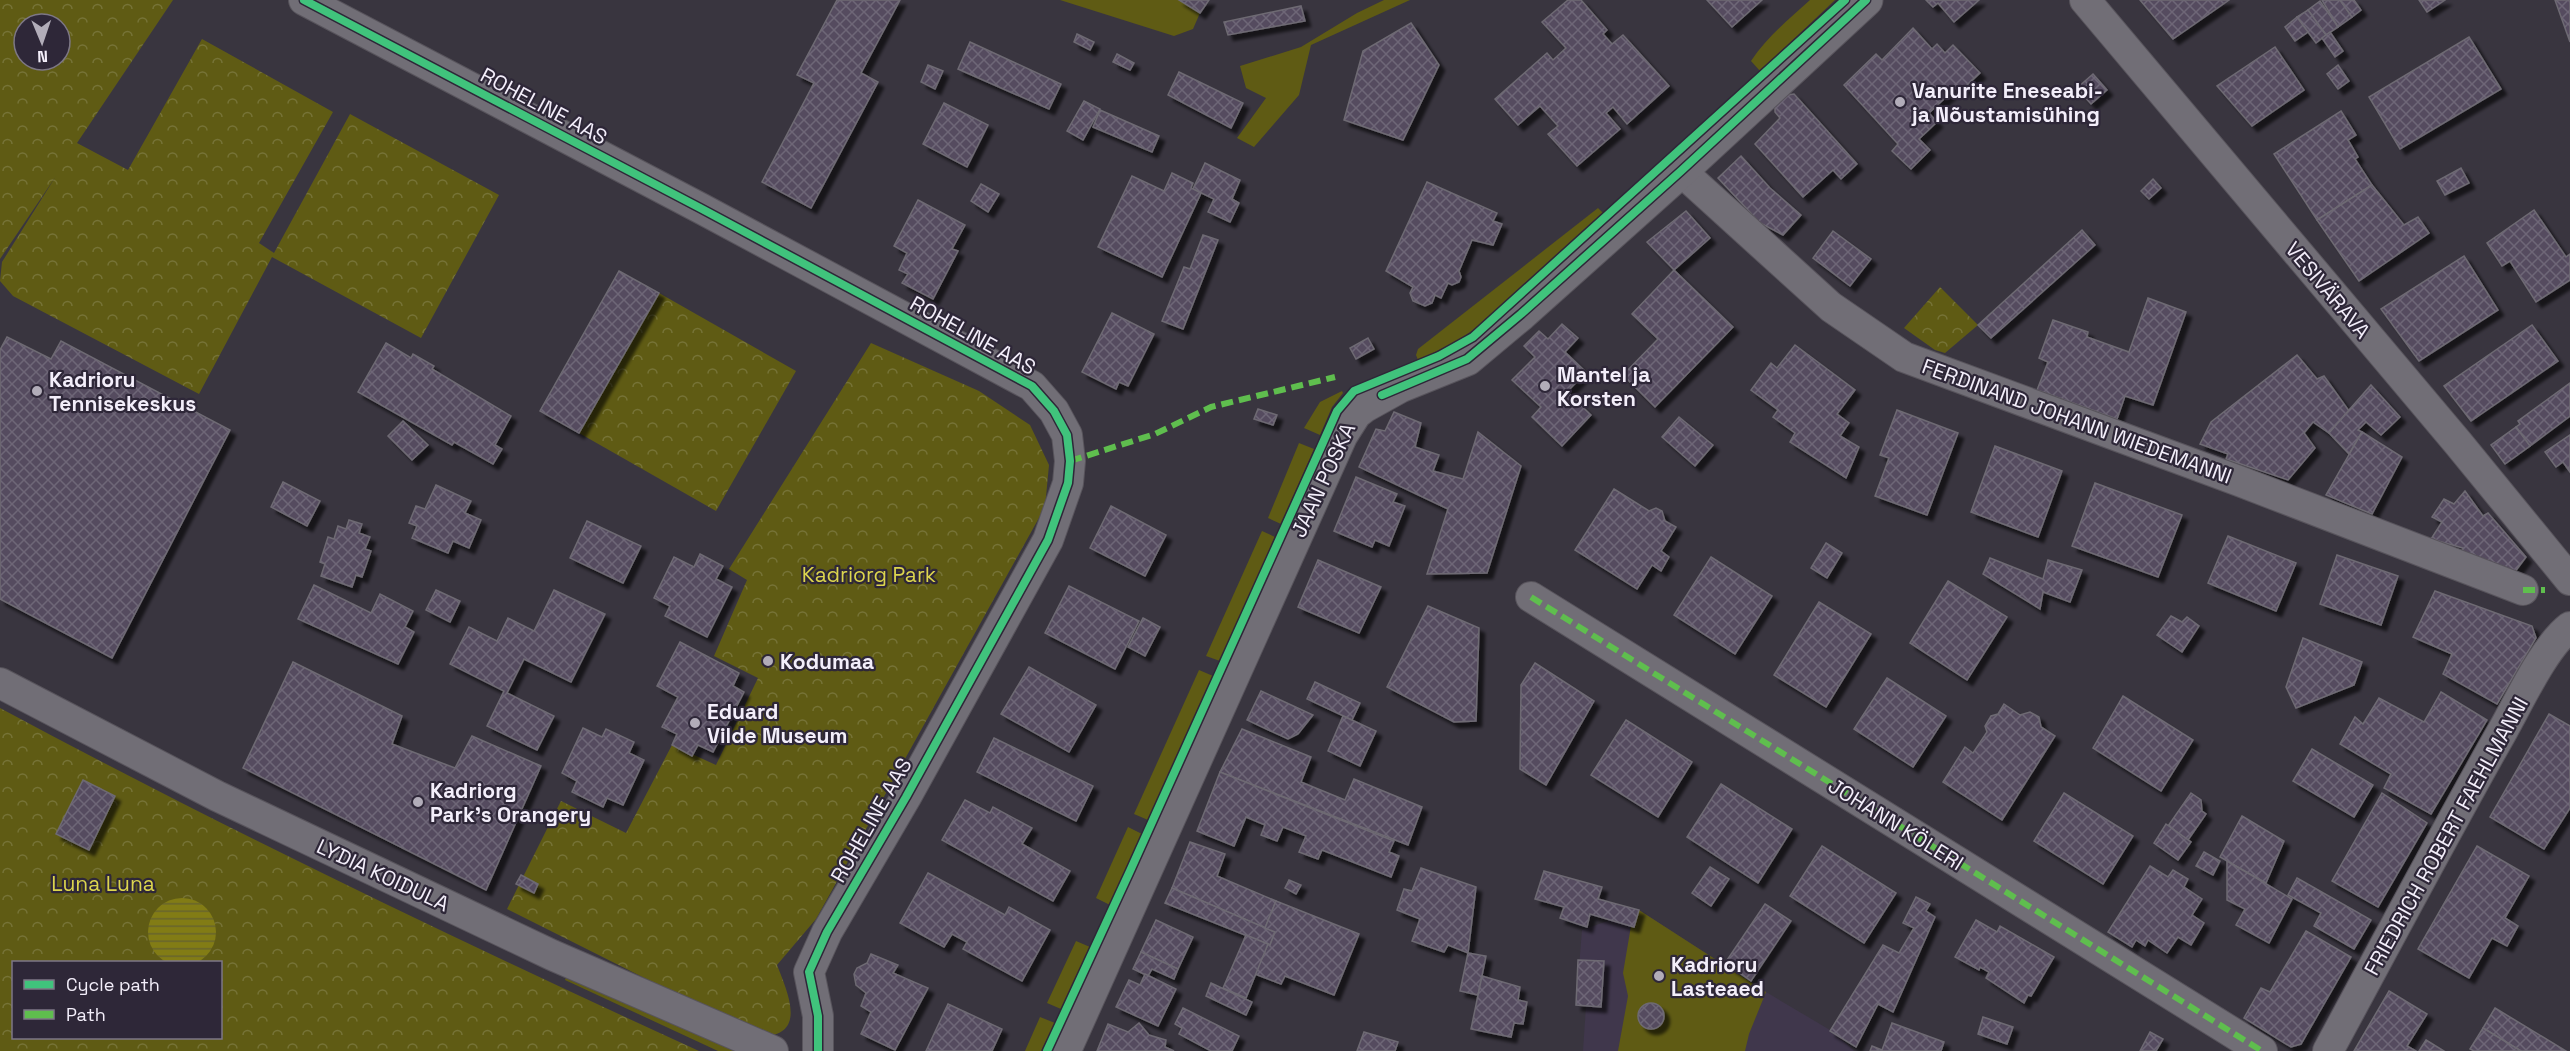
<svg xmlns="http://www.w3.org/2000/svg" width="2570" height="1051" viewBox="0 0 2570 1051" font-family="'Space Grotesk',sans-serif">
  <defs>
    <pattern id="park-crowns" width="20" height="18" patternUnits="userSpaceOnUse" patternTransform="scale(1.5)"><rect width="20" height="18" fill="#5f5b14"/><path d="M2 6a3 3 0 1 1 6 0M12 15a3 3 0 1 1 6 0" fill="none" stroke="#767337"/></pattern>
    <pattern id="water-rules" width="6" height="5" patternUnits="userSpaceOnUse" patternTransform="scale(1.5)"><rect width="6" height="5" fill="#827c15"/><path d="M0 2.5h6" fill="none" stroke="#68642d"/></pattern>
    <pattern id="building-cross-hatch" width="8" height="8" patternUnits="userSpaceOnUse" patternTransform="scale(1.5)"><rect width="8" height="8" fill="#554c5f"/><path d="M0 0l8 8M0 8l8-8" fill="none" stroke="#6e6677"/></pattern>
    <filter id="shadow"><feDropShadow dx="5.5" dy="5.5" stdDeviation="1.5" flood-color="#0009"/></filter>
  </defs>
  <rect width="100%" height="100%" fill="#39353f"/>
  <!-- built -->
  <polygon fill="#40374c" points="1639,910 1766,992 1835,1033 1854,1051 1583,1051 1586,1006 1576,1005 1582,930"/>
  <!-- grass -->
  <g fill="#5f5b14">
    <polygon points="1060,0 1179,0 1200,13 1193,29 1174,36"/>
    <polygon points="1384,0 1410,0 1311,45 1299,95 1254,147 1237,138 1266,98 1246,88 1240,66 1301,47 1357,13"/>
    <path d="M1810,0H1835L1760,71L1751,61C1767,37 1789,19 1810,0Z"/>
    <polygon points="1598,208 1603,213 1473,330 1456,342 1418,360 1416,355 1418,349"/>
    <polygon points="1342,391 1343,393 1332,407 1320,435 1304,428 1320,402"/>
    <polygon points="1299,443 1314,449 1281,524 1268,518"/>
    <polygon points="1262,531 1275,537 1220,661 1206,656"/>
    <polygon points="1199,670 1213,676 1148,820 1134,814"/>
    <polygon points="1128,827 1142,834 1110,905 1096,898"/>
    <polygon points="1639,910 1766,992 1749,1034 1745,1051 1618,1051 1628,996 1623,973 1631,926 1634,927"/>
    <polygon points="1076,941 1090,947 1061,1009 1047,1003"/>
    <polygon points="569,970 741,1051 718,1051 565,980"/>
    <polygon points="1040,1017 1055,1023 1041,1051 1025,1051"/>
  </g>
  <!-- park -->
  <g fill="url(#park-crowns)" fill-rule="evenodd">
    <path d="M0,0H173L77,143L128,170L202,39L333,112L259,243L274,253L350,114L499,195L421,338L272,257L199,394L13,296L0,281L2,262L56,176L0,259ZM24,24H60V60H24Z"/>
    <polygon points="1940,287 1978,325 1945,353 1935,350 1904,328"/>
    <polygon points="659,293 796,371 716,511 579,433"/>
    <path d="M871,343L979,391L1030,425L1049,465L1045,507L816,919L777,965C787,991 809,1037 760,1036L507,909L561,801L626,833L672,745L716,765L758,678L714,656L747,580L729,569Z"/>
    <path d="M0,708C229,831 463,943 699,1051H0ZM14,962H220V1038H14Z"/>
  </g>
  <!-- water -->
  <circle fill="url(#water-rules)" cx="182" cy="932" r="34"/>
  <!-- building -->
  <g fill="url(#building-cross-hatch)" stroke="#6e6a73" stroke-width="1.5" filter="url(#shadow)">
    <polygon points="837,0 900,0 861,73 878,82 811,208 762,182 814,83 797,75"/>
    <polygon points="1179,0 1209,0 1200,13"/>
    <polygon points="1568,0 1581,0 1607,30 1603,34 1612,44 1623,35 1669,86 1627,124 1613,107 1606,113 1620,129 1577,166 1548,134 1558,126 1540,106 1518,125 1495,99 1547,53 1553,60 1566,48 1542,22"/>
    <polygon points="1707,0 1762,0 1732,27"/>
    <polygon points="1926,0 1979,0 1954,22 1938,3 1933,7"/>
    <polygon points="2140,0 2229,0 2173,39"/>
    <polygon points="2322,0 2340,0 2352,17 2338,27"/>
    <polygon points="2340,0 2354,0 2361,10 2352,17"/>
    <polygon points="2419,0 2445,0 2427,12"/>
    <polygon points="2555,0 2570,0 2570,42"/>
    <polygon points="2320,1 2338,27 2326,35 2308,10"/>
    <polygon points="1301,6 1305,21 1228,35 1224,22"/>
    <polygon points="2308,10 2326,35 2316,43 2297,17"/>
    <polygon points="2297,17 2308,32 2295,41 2285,27"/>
    <polygon points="1411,23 1439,65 1403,140 1344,120 1363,51"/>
    <polygon points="1913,28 1932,49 1937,44 1945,53 1953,45 1980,73 1961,91 1957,87 1929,113 1937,122 1919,139 1930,150 1911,169 1892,151 1898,144 1844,85 1876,54 1882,60"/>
    <polygon points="2330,32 2343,51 2335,57 2322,38"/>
    <polygon points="1077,34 1094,42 1090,50 1074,42"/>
    <polygon points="2469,37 2501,89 2400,149 2369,97"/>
    <polygon points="970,42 1061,84 1049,109 958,69"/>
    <polygon points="2275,47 2304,90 2252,126 2217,86"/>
    <polygon points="1117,54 1134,63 1130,70 1113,62"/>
    <polygon points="928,65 943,71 935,89 921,82"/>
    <polygon points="2338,65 2349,81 2338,89 2327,74"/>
    <polygon points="1179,72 1243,103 1231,128 1168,95"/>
    <polygon points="2093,74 2107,90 2091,104 2077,88"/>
    <polygon points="1794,94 1857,164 1841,179 1833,170 1803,197 1755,144 1780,118 1775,112 1775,105 1787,95"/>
    <polygon points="1084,101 1100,109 1083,140 1067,131"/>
    <polygon points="944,103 988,125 967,167 923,144"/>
    <polygon points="1100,110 1159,136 1152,152 1093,127"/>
    <polygon points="2341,111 2356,135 2348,140 2358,157 2355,159 2372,185 2317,220 2274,154"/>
    <polygon points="1741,156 1770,188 1801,215 1783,235 1760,223 1718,178"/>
    <polygon points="1205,163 1240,180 1232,199 1239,203 1230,222 1208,212 1214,199 1193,189"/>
    <polygon points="2461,168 2469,183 2445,195 2437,181"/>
    <polygon points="1172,173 1193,183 1191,188 1201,193 1162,277 1098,247 1132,176 1164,191"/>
    <polygon points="2153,179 2161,188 2149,199 2141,191"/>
    <polygon points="1427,182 1497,213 1493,221 1502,224 1493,245 1472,240 1459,271 1461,277 1459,282 1452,285 1448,283 1441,298 1435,295 1432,303 1425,306 1413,301 1410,293 1413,287 1386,271"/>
    <polygon points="981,184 999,194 988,212 971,201"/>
    <polygon points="2372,185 2404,225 2418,217 2429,233 2359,281 2317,220"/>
    <polygon points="918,200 965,225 952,249 958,251 933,299 902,283 908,274 899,270 907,253 894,246"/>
    <polygon points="2534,210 2566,257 2570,254 2570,280 2536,302 2510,261 2502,266 2487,243"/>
    <polygon points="1686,211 1710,238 1674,270 1647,242"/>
    <polygon points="2082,230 2095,245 1991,338 1978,325"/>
    <polygon points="1833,231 1871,259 1850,286 1813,258"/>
    <polygon points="1203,235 1218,240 1183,329 1162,321 1184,267 1190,269"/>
    <polygon points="2464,256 2498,310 2419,361 2381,309"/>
    <polygon points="1674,270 1733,327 1655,407 1623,375 1658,339 1632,314"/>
    <polygon points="619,271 659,293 579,433 540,411"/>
    <polygon points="2148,298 2186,312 2153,405 2125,396 2117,419 2037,390 2048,362 2039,358 2053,320 2088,332 2087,337 2129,352"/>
    <polygon points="1112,313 1154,334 1128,386 1119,382 1116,389 1082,372"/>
    <polygon points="1562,324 1578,338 1565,352 1586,372 1567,392 1591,415 1562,446 1532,417 1541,407 1512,380 1535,357 1524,346 1539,331 1548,339"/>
    <polygon points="2532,325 2558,361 2471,421 2444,386"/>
    <polygon points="7,337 51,359 61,341 230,430 112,658 0,599 0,350"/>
    <polygon points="1368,338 1374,349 1356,359 1350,348"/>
    <polygon points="386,343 411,358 413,354 434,366 432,369 511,416 495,445 502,449 493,464 454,442 452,445 358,392"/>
    <polygon points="1795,345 1855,390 1837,414 1849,423 1840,436 1859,447 1846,478 1790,442 1795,433 1773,417 1778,410 1751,390 1771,363 1777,368"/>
    <polygon points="2297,355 2317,379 2324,376 2349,411 2329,433 2313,422 2304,433 2315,448 2288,480 2226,459 2228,454 2200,444 2211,422"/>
    <polygon points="2570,383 2570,416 2530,446 2516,427 2520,424 2518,421"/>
    <polygon points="2371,385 2400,417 2381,435 2366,422 2358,430 2362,432 2349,454 2329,433"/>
    <polygon points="1258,409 1277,415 1273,425 1254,419"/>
    <polygon points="1897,410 1958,433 1927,515 1875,496 1889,458 1880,455"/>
    <polygon points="1394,412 1421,423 1415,447 1439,455 1433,471 1463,479 1478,432 1521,466 1487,573 1427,574 1448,509 1359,467 1376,429 1385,431"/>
    <polygon points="1679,417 1713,445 1695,466 1662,437"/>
    <polygon points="403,421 428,445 412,460 388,436"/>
    <polygon points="2516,427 2530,446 2505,464 2491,445"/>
    <polygon points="2362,432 2402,457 2372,514 2326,495"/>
    <polygon points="2570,435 2570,472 2563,462 2556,467 2545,452"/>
    <polygon points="1995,446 2062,471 2038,537 1971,512"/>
    <polygon points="1356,477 1397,494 1393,502 1405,506 1389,546 1375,540 1372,547 1334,531"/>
    <polygon points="283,482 320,501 307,526 271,507"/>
    <polygon points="2095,483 2182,515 2158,577 2072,546"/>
    <polygon points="436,485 471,501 465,513 481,520 469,548 453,541 448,553 412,538 417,526 409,523 416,506 425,509"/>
    <polygon points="1614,489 1649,511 1656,508 1662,511 1665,521 1676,527 1661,551 1669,557 1661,571 1652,565 1637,589 1575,550"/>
    <polygon points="2465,491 2483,516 2488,513 2526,557 2514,573 2461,554 2463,548 2431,539 2442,522 2432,517 2444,499 2454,504"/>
    <polygon points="1111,506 1166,535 1145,576 1090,548"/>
    <polygon points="349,520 362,524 359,533 370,537 365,549 371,551 362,577 356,575 352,587 321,576 325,564 320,562 328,537 334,539 338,526 346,529"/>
    <polygon points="587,521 641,546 623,583 570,558"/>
    <polygon points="2228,536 2296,563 2276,611 2208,583"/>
    <polygon points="1826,543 1842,553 1827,578 1811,568"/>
    <polygon points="700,554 723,566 716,579 732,587 707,637 665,616 670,606 654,598 674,557 694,567"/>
    <polygon points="2337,555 2398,576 2381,625 2320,604"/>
    <polygon points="1711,557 1772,596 1735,654 1674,615"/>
    <polygon points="1990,558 2043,579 2048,560 2082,570 2070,602 2043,592 2040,609 1983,574"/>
    <polygon points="1318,560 1381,587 1359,633 1298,607"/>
    <polygon points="1948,581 2007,617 1967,680 1910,643"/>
    <polygon points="314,585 371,613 380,594 413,611 405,627 414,632 398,664 298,619"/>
    <polygon points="1069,586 1139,621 1115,669 1045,633"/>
    <polygon points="436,590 460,601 450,622 426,610"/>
    <polygon points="554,590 605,614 571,682 524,659 507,693 554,716 537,750 487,726 504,691 450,664 469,627 497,641 508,618 534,631"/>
    <polygon points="2435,591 2532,626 2536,638 2497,704 2443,674 2452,654 2413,637"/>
    <polygon points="1819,602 1871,634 1826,707 1774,675"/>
    <polygon points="1428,606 1479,628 1476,721 1454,722 1387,687"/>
    <polygon points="2171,616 2182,622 2187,617 2199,626 2182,652 2157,635"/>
    <polygon points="1143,618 1160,627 1145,656 1128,647"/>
    <polygon points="2303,638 2362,662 2354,685 2296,708 2286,687"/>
    <polygon points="680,642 739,673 733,686 744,692 713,752 698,745 692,756 672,745 677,734 662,727 678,697 657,686"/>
    <polygon points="293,662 402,716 392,744 455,768 472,736 541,766 486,890 243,768"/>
    <polygon points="1535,663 1594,701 1546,785 1520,769 1521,685"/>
    <polygon points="1029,667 1096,705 1069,752 1001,714"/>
    <polygon points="1887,678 1946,716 1913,767 1854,729"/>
    <polygon points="1315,682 1360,703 1352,720 1307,699"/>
    <polygon points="1261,691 1313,715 1298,734 1288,739 1247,720"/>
    <polygon points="2441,692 2487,720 2431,814 2384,788 2391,774 2340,744 2355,717 2363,724 2379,698 2424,722"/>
    <polygon points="2123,696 2193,740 2161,791 2093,748"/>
    <polygon points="2004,704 2020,715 2030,712 2039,717 2041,727 2055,736 2002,820 1943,782 1965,747 1973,753 1987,732 1985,726 1991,716 1998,714"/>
    <polygon points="2549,714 2570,726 2570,808 2544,849 2490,817"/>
    <polygon points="1343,716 1376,731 1360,766 1328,751"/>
    <polygon points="1626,720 1692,762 1658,817 1591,775"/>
    <polygon points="583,728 602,737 606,729 634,742 629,753 644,760 623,805 607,798 603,807 572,792 577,781 562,773"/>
    <polygon points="1242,729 1311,757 1301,782 1345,800 1354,779 1422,807 1408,845 1220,772"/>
    <polygon points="994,738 1093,786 1076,821 977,772"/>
    <polygon points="2312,749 2373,785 2354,817 2293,781"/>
    <polygon points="1220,772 1394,841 1389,852 1399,856 1391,877 1322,850 1318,859 1299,852 1306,836 1283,827 1277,841 1261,835 1265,825 1246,817 1234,846 1197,831"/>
    <polygon points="83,780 115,796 89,850 56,834"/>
    <polygon points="1721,784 1792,829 1758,883 1687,837"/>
    <polygon points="2064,793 2133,836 2103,884 2034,841"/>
    <polygon points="2191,793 2201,800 2202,811 2206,814 2188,840 2168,826"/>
    <polygon points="2382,793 2427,823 2378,907 2332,881"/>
    <polygon points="965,800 990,813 993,807 1032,828 1022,844 1070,871 1053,901 942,840"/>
    <polygon points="2242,816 2284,841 2266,883 2220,857"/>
    <polygon points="2166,824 2191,842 2178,860 2154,843"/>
    <polygon points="1190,842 1225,854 1217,876 1276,901 1265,928 1172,888"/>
    <polygon points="1822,846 1896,893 1864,943 1790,896"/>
    <polygon points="2477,846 2529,876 2505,918 2518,926 2507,946 2492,938 2469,978 2418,949"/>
    <polygon points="2204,852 2220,861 2213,875 2196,866"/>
    <polygon points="2227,861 2292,899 2269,943 2236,925 2245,909 2227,900"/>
    <polygon points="2150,866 2168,877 2173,870 2188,879 2184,887 2202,899 2192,915 2204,923 2191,945 2178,937 2167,953 2148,940 2145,946 2136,940 2132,947 2108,932"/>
    <polygon points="1710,867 1729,879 1711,906 1692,893"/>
    <polygon points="1421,868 1476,887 1468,953 1448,945 1444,952 1412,941 1420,919 1397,910 1404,889 1412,891"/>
    <polygon points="1544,871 1602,887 1598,899 1639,910 1634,927 1590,914 1587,927 1560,918 1564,907 1535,899"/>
    <polygon points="928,873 1005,915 1009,907 1050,930 1022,981 963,949 967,942 952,934 944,947 900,923"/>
    <polygon points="521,875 538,884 534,893 516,884"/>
    <polygon points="2297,878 2371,920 2354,949 2314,926 2321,913 2288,895"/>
    <polygon points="1289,880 1301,885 1296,894 1285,888"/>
    <polygon points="1172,888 1275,932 1270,945 1165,903"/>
    <polygon points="1916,897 1930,904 1926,911 1935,917 1893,1012 1878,1004 1856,1047 1830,1031 1883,945 1899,953 1914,928 1903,923"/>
    <polygon points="1276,901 1359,934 1334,995 1285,976 1281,984 1255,974 1268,944 1270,945 1275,932 1265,928"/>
    <polygon points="1765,904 1791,921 1751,981 1725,963"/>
    <polygon points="1156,920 1193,937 1178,969 1141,952"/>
    <polygon points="1976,920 1997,932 2000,926 2054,957 2031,996 2028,995 2024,1003 1986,978 1989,972 1980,967 1979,970 1955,957"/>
    <polygon points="2306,931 2351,957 2301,1044 2291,1047 2244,1018 2261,988 2270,992"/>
    <polygon points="1246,935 1268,944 1246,998 1223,988"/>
    <polygon points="1141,952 1178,969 1174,979 1152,969 1148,976 1133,969"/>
    <polygon points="1468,953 1486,956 1478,995 1460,991"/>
    <polygon points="871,954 898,965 893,973 928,988 895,1050 861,1034 871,1012 861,1006 866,993 856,985 854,974 857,968 867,963"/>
    <polygon points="1578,960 1604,961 1601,1007 1576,1005"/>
    <polygon points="1145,974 1176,989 1158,1026 1116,1007 1129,980 1140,985"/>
    <polygon points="1482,976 1520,987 1518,1000 1527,1002 1523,1024 1514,1023 1511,1037 1471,1029"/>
    <polygon points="1211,983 1252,1002 1246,1015 1206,996"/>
    <polygon points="2389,991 2427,1014 2407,1046 2416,1051 2354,1051"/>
    <circle cx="1651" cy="1016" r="13"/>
    <polygon points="948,1004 1002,1029 992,1051 926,1051"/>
    <polygon points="1183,1008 1239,1036 1232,1051 1211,1051 1179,1034 1182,1028 1175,1024"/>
    <polygon points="2495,1008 2566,1051 2521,1051 2483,1028"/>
    <polygon points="1983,1017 2013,1027 2007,1044 1978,1034"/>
    <polygon points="1139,1023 1149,1035 1166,1040 1165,1047 1174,1051 1097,1051 1108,1024 1128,1032"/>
    <polygon points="1892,1023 1944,1042 1941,1051 1870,1051 1872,1046 1882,1050"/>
    <polygon points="2483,1028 2521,1051 2474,1051 2470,1049"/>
    <polygon points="1364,1032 1398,1042 1395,1051 1357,1051"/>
    <polygon points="2150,1032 2163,1039 2156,1051 2140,1051"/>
    <polygon points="2426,1040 2444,1051 2419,1051"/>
  </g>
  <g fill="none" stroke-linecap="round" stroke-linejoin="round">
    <!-- street casing -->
    <g stroke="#58545c" stroke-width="32">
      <g id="street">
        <polyline points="304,0 702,209 1032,386 1054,411 1067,435 1070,461 1068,483 1048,540 906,797 827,932 809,972 818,1016 818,1051"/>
        <polyline points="2085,0 2458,443 2570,580"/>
        <polyline points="1681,171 1831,307 1904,357 2239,481 2523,590"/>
        <polyline points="1531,597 2262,1051"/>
        <polyline points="0,683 217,796 552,955 773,1051"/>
        <path d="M2328,1051C2386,944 2443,836 2503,730C2520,700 2544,647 2570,627"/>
      </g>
    </g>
    <!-- secondary casing -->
    <g stroke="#58545c" stroke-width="35">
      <polyline id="secondary" points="1064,1051 1341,435 1355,413 1364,406 1400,386 1467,359 1521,314 1681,171 1866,0"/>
    </g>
    <!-- street -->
    <use href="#street" stroke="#716e76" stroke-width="30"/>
    <!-- secondary -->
    <use href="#secondary" stroke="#716e76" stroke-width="33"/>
    <!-- quiet -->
    <g stroke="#5fbe4e" stroke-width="6" stroke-dasharray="12 6" stroke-linecap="butt">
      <polyline points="1070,461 1155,434 1211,407 1335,377"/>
      <polyline points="2523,590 2545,590"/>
      <polyline points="1531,597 2262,1051"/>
    </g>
    <!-- cycleway casing -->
    <g stroke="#2e2738" stroke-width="11">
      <g id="cycleway">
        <polyline points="304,0 702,209 1032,386 1054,411 1067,435 1070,461 1068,483 1048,540 906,797 827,932 809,972 818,1016 818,1051"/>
        <polyline points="1382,395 1467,359 1521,314 1681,171 1866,0"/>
        <polyline points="1047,1051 1130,871 1321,447 1337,411 1354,391 1439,356 1473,337 1845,0"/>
      </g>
    </g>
    <!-- cycleway -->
    <use href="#cycleway" stroke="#40c37c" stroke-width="8"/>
  </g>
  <!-- markers -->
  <g fill="#b2adb9" stroke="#2e2738" stroke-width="2">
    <circle cx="1900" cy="102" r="6"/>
    <circle cx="1545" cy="386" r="6"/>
    <circle cx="37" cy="391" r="6"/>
    <circle cx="768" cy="661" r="6"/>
    <circle cx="695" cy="723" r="6"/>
    <circle cx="418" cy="802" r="6"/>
    <circle cx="1659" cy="976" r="6"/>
  </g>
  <g text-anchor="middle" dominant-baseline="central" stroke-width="4.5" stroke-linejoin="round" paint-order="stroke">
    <!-- poi labels -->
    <g font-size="21" font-weight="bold" fill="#f3eefa" stroke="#2e2738" text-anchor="start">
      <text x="1912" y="90">Vanurite Eneseabi-<tspan x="1912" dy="24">ja Nõustamisühing</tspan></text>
      <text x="1557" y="374">Mantel ja<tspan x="1557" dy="24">Korsten</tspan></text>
      <text x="49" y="379">Kadrioru<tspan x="49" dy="24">Tennisekeskus</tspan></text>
      <text x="780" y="661">Kodumaa</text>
      <text x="707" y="711">Eduard<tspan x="707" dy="24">Vilde Museum</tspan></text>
      <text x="430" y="790">Kadriorg<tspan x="430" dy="24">Park’s Orangery</tspan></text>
      <text x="1671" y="964">Kadrioru<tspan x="1671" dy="24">Lasteaed</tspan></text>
    </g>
    <!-- street labels -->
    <g font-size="21" fill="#f3eefa" stroke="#2e2738">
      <text transform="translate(544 106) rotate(28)">ROHELINE AAS</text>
      <text transform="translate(2328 290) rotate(50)">VESIVÄRAVA</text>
      <text transform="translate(973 335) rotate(29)">ROHELINE AAS</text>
      <text transform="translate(2077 421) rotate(20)">FERDINAND JOHANN WIEDEMANNI</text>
      <text transform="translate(1323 480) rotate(-65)">JAAN POSKA</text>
      <text transform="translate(871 820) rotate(-60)">ROHELINE AAS</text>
      <text transform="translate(1896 824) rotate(32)">JOHANN KÖLERI</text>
      <text transform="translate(2446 836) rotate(-61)">FRIEDRICH ROBERT FAEHLMANNI</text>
      <text transform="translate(383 875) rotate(25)">LYDIA KOIDULA</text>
    </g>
    <!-- park labels -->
    <g font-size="21" fill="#dcd54e" stroke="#2e2738">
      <text x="869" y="574">Kadriorg Park</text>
      <text x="103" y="883">Luna Luna</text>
    </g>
  </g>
  <!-- legend -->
  <rect x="12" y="961" width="210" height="78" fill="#2e2738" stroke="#7d7786" stroke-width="1.5"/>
  <rect x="24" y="980" width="30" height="9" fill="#40c37c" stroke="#7d7786" stroke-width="1.5"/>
  <text x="66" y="991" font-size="18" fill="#f3eefa">Cycle path</text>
  <rect x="24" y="1010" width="30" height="9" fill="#5fbe4e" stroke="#7d7786" stroke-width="1.5"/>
  <text x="66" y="1021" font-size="18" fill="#f3eefa">Path</text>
  <!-- north arrow -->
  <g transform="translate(42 42) rotate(178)"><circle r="28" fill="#2e2738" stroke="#7d7786" stroke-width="1.5"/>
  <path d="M0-4.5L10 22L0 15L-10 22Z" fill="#b2adb9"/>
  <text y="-9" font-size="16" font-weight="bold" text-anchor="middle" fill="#f3eefa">N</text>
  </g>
</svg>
